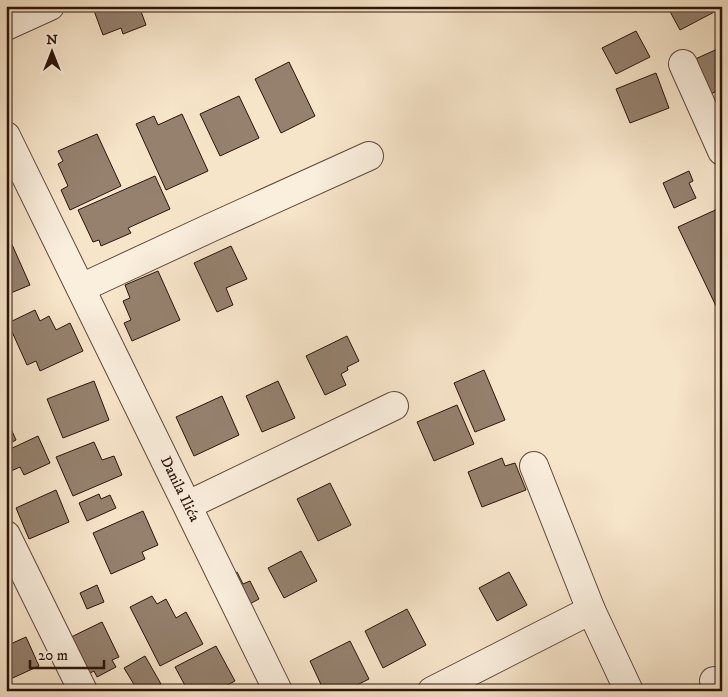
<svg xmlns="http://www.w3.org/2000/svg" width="728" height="697" viewBox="0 0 728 697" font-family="'IM FELL DW Pica',serif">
  <rect width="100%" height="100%" fill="#f7e5ca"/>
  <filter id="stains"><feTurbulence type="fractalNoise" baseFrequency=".004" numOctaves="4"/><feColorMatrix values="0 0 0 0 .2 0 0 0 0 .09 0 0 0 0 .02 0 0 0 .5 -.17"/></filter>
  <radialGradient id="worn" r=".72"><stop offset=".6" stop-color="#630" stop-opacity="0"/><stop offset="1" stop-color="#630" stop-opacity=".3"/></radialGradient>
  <!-- building -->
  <g fill="#95816e" stroke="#2b140a">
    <polygon points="99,6 139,6 146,25 123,34 121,28 103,35 93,8"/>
    <polygon points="233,6 248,6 236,12"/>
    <polygon points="667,6 719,6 720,9 680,30"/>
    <polygon points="636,31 650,57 616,74 602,48"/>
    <polygon points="722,47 722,89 708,95 693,60"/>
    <polygon points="289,62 315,116 281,133 255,79"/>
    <polygon points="656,73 669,108 630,123 616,89"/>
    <polygon points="239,96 259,138 220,156 200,114"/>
    <polygon points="182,114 208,171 166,190 136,124 154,116 158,125"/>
    <polygon points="97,134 121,186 70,210 61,190 68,186 58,164 63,161 58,151"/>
    <polygon points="689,171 693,181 689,183 696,198 674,208 663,183"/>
    <polygon points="155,176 170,209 128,228 131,233 101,246 99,240 93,242 78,210"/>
    <polygon points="722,207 722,303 716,306 678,227"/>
    <polygon points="10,240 30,285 6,295 6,242"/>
    <polygon points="231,246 247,279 226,288 233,305 217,312 194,263"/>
    <polygon points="158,271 180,320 132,341 124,323 131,320 123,301 130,298 125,285"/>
    <polygon points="35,310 40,321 49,316 56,330 70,323 83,351 40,371 36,361 27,365 8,323"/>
    <polygon points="347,336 359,361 347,367 348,370 341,374 346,385 325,395 306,356"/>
    <polygon points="484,370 505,420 475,432 454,383"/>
    <polygon points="94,381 109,420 63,438 47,399"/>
    <polygon points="278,381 295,418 262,432 246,396"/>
    <polygon points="222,396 239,435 194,456 176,417"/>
    <polygon points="457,405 474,444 434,461 417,422"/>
    <polygon points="6,422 8,422 16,440 6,445"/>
    <polygon points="38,436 50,463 24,475 20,467 9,472 6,465 6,451"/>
    <polygon points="94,442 102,460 114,456 122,475 73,496 56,457"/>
    <polygon points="502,458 505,466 515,463 526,490 482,507 468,472"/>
    <polygon points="330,483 351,525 318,541 297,499"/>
    <polygon points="56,490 69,522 29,539 16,508"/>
    <polygon points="99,494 101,499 110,495 116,508 87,521 79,503"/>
    <polygon points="143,511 158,545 142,552 145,559 111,574 93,533"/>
    <polygon points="301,551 317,581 284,598 268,568"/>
    <polygon points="237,572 243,584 250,581 259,599 244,607 229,577"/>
    <polygon points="509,572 527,605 497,621 479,588"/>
    <polygon points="97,585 104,602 87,609 80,593"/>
    <polygon points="152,596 157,604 166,599 176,618 186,612 203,644 160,666 130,607"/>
    <polygon points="407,609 426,645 383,668 365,631"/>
    <polygon points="102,622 119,657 112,660 116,667 97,677 94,671 84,676 65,640"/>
    <polygon points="26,637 39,666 6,681 6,646"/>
    <polygon points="350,641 369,679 345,691 324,691 310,661"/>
    <polygon points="216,646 235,681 216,691 188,691 175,667"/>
    <polygon points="145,656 161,684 149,691 138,691 124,668"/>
  </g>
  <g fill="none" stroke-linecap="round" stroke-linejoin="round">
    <!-- minor casing -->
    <g stroke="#5e483a" stroke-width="30">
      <g id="minor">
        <polyline points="6,26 50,6"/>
        <polyline points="683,64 722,151"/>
        <polyline points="6,136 278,691"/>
        <polyline points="81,288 210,228 369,156"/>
        <polyline points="534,466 591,610 629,691"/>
        <polyline points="188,505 394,406"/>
        <polyline points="6,535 83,691"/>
        <polyline points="714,681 719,691"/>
        <polyline points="432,691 591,610"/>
      </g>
    </g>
    <!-- minor -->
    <use href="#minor" stroke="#faeedd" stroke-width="28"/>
  </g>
  <g text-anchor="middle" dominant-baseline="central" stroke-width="5" stroke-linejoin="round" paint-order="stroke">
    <!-- street labels -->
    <g font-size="15" fill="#2b140a" stroke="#faeedd">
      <text transform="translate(180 489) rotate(64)">Danila Ilića</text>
    </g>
  </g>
  <!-- margin -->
  <rect width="728" height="697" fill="none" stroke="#f7e5ca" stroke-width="25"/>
  <rect x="8" y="8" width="713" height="682" fill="none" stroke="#2b140a" stroke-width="2.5"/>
  <rect x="12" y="12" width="703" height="672" fill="none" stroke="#2b140a"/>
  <!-- north arrow -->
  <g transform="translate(52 52)" stroke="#faeedd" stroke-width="4" paint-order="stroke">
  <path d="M0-4L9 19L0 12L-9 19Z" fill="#2b140a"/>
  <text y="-8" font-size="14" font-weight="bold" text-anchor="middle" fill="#2b140a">N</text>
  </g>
  <!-- scale -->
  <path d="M30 660v8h74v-8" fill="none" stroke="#2b140a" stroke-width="2.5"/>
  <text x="38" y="660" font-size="15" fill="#2b140a" stroke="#faeedd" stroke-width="4" paint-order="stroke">20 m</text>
  <rect width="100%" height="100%" filter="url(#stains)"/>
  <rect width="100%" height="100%" fill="url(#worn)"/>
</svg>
